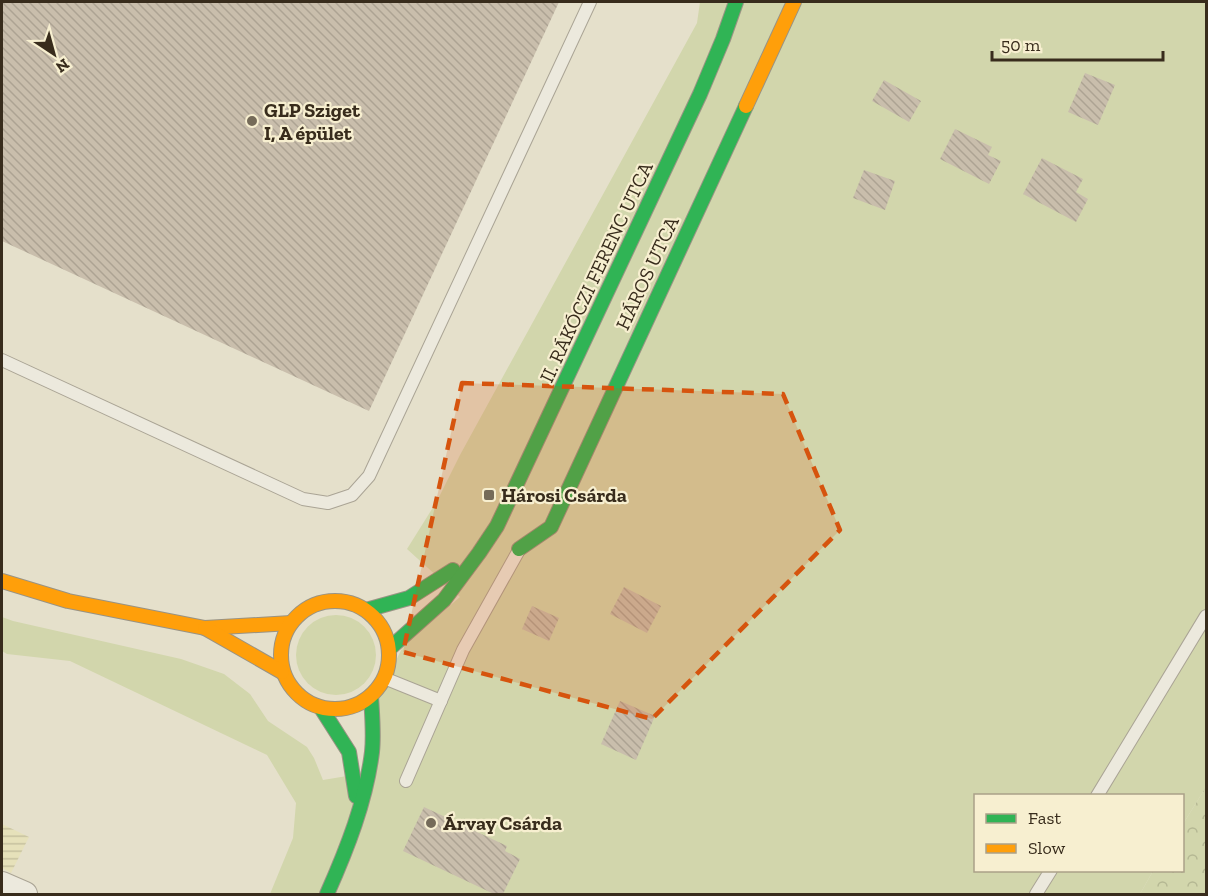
<svg xmlns="http://www.w3.org/2000/svg" width="1208" height="896" viewBox="0 0 1208 896" font-family="'Zilla Slab',serif">
  <defs>
    <pattern id="farmland-rules" width="6" height="5" patternUnits="userSpaceOnUse" patternTransform="scale(1.5)"><rect width="6" height="5" fill="#e6e1ba"/><path d="M0 2.5h6" fill="none" stroke="#c6c19f"/></pattern>
    <pattern id="forest-crowns" width="20" height="18" patternUnits="userSpaceOnUse" patternTransform="scale(1.5)"><rect width="20" height="18" fill="#d2d6ac"/><path d="M2 6a3 3 0 1 1 6 0M12 15a3 3 0 1 1 6 0" fill="none" stroke="#b5b893"/></pattern>
    <pattern id="building-back-hatch" width="6" height="6" patternUnits="userSpaceOnUse" patternTransform="scale(1.5)"><rect width="6" height="6" fill="#c9beac"/><path d="M-1 5l2 2M0 0l6 6M5-1l2 2" fill="none" stroke="#ada393"/></pattern>
  </defs>
  <rect width="100%" height="100%" fill="#e5e0cb"/>
  <!-- farmland -->
  <polygon fill="url(#farmland-rules)" points="2,824 29,837 11,873 2,868"/>
  <!-- green -->
  <g fill="#d2d6ac">
    <polygon points="700,2 1206,2 1206,787 1183,824 1182,796 976,796 976,870 1153,871 1140,894 270,894 293,838 296,803 267,755 70,661 7,654 2,651 2,617 13,621 181,659 224,674 250,694 268,721 307,747 314,758 323,780 371,772 372,711 403,646 460,597 407,549 437,501 460,455 697,23"/>
    <circle cx="336" cy="655" r="40"/>
  </g>
  <!-- forest -->
  <polygon fill="url(#forest-crowns)" points="1206,787 1206,894 1140,894 1153,871 1182,870 1183,824"/>
  <!-- building -->
  <g fill="url(#building-back-hatch)">
    <polygon points="2,2 559,2 369,411 2,241"/>
    <polygon points="1085,73 1115,85 1098,125 1068,112"/>
    <polygon points="884,80 921,101 909,122 872,101"/>
    <polygon points="955,129 992,147 988,155 1001,161 989,184 940,159"/>
    <polygon points="1042,158 1083,179 1076,192 1088,199 1076,222 1023,194"/>
    <polygon points="864,170 895,181 885,210 853,198"/>
    <polygon points="624,587 661,606 647,633 610,614"/>
    <polygon points="532,606 559,618 549,641 522,629"/>
    <polygon points="620,701 655,716 636,760 601,744"/>
    <polygon points="424,807 507,846 505,851 520,859 503,894 494,894 403,851"/>
  </g>
  <g fill="none" stroke-linecap="round" stroke-linejoin="round">
    <!-- lane casing -->
    <g stroke="#aaa495" stroke-width="14">
      <g id="lane">
        <polyline points="2,360 303,499 328,503 352,495 369,476 590,2"/>
        <polyline points="384,678 441,701"/>
        <polyline points="406,781 463,650 519,550"/>
        <polyline points="1097,796 1206,616"/>
        <polyline points="1036,894 1051,870"/>
      </g>
    </g>
    <!-- street casing -->
    <g stroke="#aaa495" stroke-width="26">
      <polyline id="street" points="2,884 25,894"/>
    </g>
    <!-- fast casing -->
    <g stroke="#999384" stroke-width="16">
      <g id="fast">
        <polyline points="519,549 551,527 746,106"/>
        <polyline points="366,610 409,598 453,570"/>
        <polyline points="389,649 444,600 479,553 497,526 700,94 723,39 736,2"/>
        <polyline points="321,708 349,752 356,796"/>
        <path d="M327,894C347,849 366,801 372,752C374,734 372,714 371,696"/>
      </g>
    </g>
    <!-- slow casing -->
    <g stroke="#999384" stroke-width="16">
      <g id="slow">
        <polyline points="746,106 794,2"/>
        <polyline points="2,581 68,601 205,628 291,623"/>
        <circle cx="335" cy="655" r="54"/>
        <polyline points="205,628 282,672"/>
      </g>
    </g>
    <!-- lane -->
    <use href="#lane" stroke="#ece9dd" stroke-width="12"/>
    <!-- street -->
    <use href="#street" stroke="#ece9dd" stroke-width="24"/>
    <!-- fast -->
    <use href="#fast" stroke="#30b455" stroke-width="14"/>
    <!-- slow -->
    <use href="#slow" stroke="#ff9f0a" stroke-width="14"/>
  </g>
  <!-- marked area -->
  <path fill="#d6540e" fill-opacity="0.2" stroke="#d6540e" stroke-width="4.5" stroke-dasharray="12 8" stroke-linejoin="round" d="M462,383L783,394L840,530L652,719L403,652Z"/>
  <!-- markers -->
  <g fill="#756b59" stroke="#f7efd0" stroke-width="2">
    <circle cx="252" cy="121" r="6"/>
    <rect x="483" y="489" width="12" height="12" rx="3"/>
    <circle cx="431" cy="823" r="6"/>
  </g>
  <g text-anchor="middle" dominant-baseline="central" stroke-width="4.5" stroke-linejoin="round" paint-order="stroke">
    <!-- poi labels -->
    <g font-size="20" font-weight="bold" fill="#382c1c" stroke="#f7efd0" text-anchor="start">
      <text x="264" y="110">GLP Sziget<tspan x="264" dy="23">I, A épület</tspan></text>
      <text x="501" y="495">Hárosi Csárda</text>
      <text x="443" y="823">Árvay Csárda</text>
    </g>
    <!-- street labels -->
    <g font-size="20" fill="#382c1c" stroke="#f7efd0">
      <text transform="translate(596 272) rotate(-65)">II. RÁKÓCZI FERENC UTCA</text>
      <text transform="translate(647 273) rotate(-65)">HÁROS UTCA</text>
    </g>
  </g>
  <!-- border -->
  <rect width="1208" height="896" fill="none" stroke="#382c1c" stroke-width="6"/>
  <!-- legend -->
  <rect x="974" y="794" width="210" height="78" fill="#f7efd0" stroke="#aba188" stroke-width="1.5"/>
  <rect x="986" y="814" width="30" height="9" fill="#30b455" stroke="#aba188" stroke-width="1.5"/>
  <text x="1028" y="824" font-size="18" fill="#382c1c">Fast</text>
  <rect x="986" y="844" width="30" height="9" fill="#ff9f0a" stroke="#aba188" stroke-width="1.5"/>
  <text x="1028" y="854" font-size="18" fill="#382c1c">Slow</text>
  <!-- north arrow -->
  <g transform="translate(54 54) rotate(144)" stroke="#f7efd0" stroke-width="4.5" paint-order="stroke">
  <path d="M0-4.5L10 22L0 15L-10 22Z" fill="#382c1c"/>
  <text y="-9" font-size="16" font-weight="bold" text-anchor="middle" fill="#382c1c">N</text>
  </g>
  <!-- scale -->
  <path d="M992 51v9h171v-9" fill="none" stroke="#382c1c" stroke-width="3"/>
  <text x="1001" y="51" font-size="18" fill="#382c1c" stroke="#f7efd0" stroke-width="4.5" paint-order="stroke">50 m</text>
</svg>
